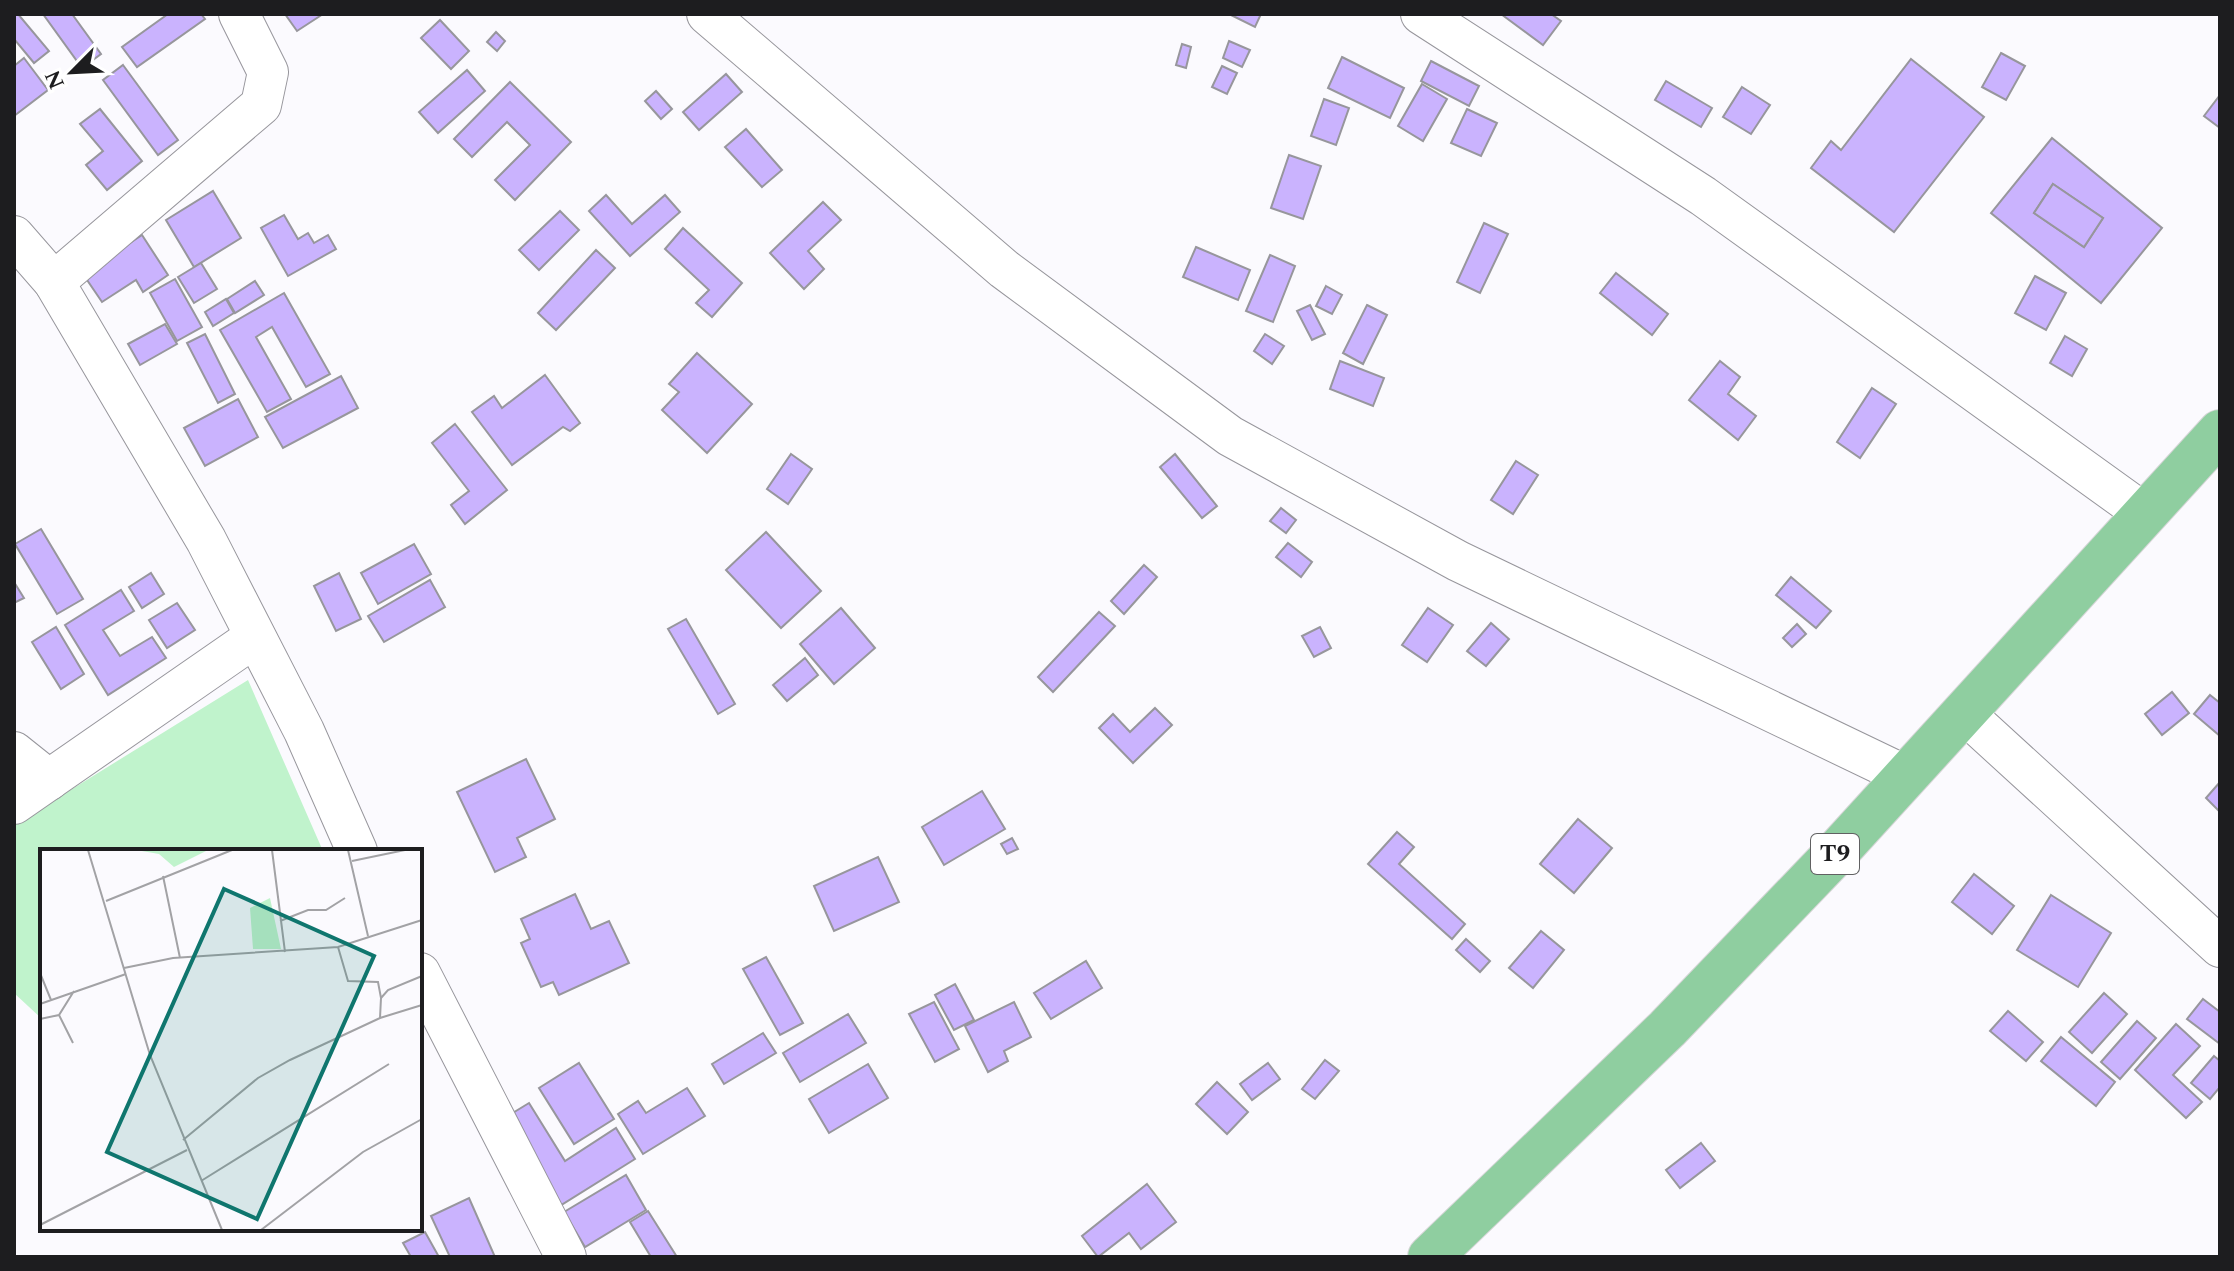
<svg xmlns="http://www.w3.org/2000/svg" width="2234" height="1271" viewBox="0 0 2234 1271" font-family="Spectral,serif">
  <rect width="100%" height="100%" fill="#fbfafe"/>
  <!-- green -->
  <polygon fill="#c0f3cc" points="248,680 323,851 42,851 42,1019 14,993 14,825"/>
  <!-- building -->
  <g fill="#cab3fe" stroke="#97969c" stroke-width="2" fill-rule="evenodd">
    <polygon points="14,14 18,14 49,51 34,63 14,39"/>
    <polygon points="43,14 72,14 101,54 82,68"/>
    <polygon points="168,14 201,14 205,19 137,67 122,47"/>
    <polygon points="285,14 323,14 297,31"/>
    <polygon points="1229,14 1261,14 1255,27"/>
    <polygon points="1501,14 1551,14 1561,21 1543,45"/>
    <polygon points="440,20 469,51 451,69 421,38"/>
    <polygon points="496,32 505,41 497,51 487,42"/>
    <polygon points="1229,41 1250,50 1242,67 1223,58"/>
    <polygon points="1182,44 1191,47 1186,68 1176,65"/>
    <polygon points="2001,53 2025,66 2006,100 1982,87"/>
    <polygon points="1342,57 1404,88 1390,118 1328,88"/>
    <polygon points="24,58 48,90 14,116 14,66"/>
    <polygon points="1911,59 1984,117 1894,232 1811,168 1831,141 1841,150"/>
    <polygon points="1431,61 1479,86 1469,106 1421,81"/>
    <polygon points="123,65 178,140 158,155 103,80"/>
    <polygon points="1222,66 1237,73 1227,94 1212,87"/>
    <polygon points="467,70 485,91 438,133 419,112"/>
    <polygon points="726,74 742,92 699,130 683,112"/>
    <polygon points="1666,81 1712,108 1701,127 1655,100"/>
    <polygon points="510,82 571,142 515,200 495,180 530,145 507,122 472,157 454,139"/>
    <polygon points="1422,84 1447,99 1423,141 1398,126"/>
    <polygon points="1742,87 1770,105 1751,134 1723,117"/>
    <polygon points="656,91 672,109 661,119 645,101"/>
    <polygon points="2220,95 2220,128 2204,116"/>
    <polygon points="1324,99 1349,108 1336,145 1311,136"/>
    <polygon points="100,109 142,161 107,190 86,165 103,151 80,124"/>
    <polygon points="1467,109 1497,123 1481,156 1451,143"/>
    <polygon points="746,129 782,170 762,187 725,147"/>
    <path d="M2052,138L2162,228L2101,303L1991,213ZM2053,184L2103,218L2084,247L2034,213Z"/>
    <polygon points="1289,155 1321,166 1303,219 1271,208"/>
    <polygon points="2053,184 2103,218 2084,247 2034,213"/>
    <polygon points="213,191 241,238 194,267 166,220"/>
    <polygon points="606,195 632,224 665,195 680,212 630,256 589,211"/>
    <polygon points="823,202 841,220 808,251 824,269 804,289 770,253"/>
    <polygon points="560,211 579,230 539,270 519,250"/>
    <polygon points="284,215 298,239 308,233 314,243 328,235 336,249 288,276 261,228"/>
    <polygon points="1484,223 1508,234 1480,293 1457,282"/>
    <polygon points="683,228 742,283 712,317 696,303 709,290 665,249"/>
    <polygon points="142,235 168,275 143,292 136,280 102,302 83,274"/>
    <polygon points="1196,247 1250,270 1238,300 1183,277"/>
    <polygon points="596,250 615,268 556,330 538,313"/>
    <polygon points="1270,255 1295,266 1273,322 1246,311"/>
    <polygon points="201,263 217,289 194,303 178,277"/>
    <polygon points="1616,273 1668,314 1652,335 1600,293"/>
    <polygon points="2035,276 2066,293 2046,330 2015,313"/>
    <polygon points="175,279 202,327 177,341 150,293"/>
    <polygon points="255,281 264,295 235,313 227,299"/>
    <polygon points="1326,286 1342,295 1332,314 1316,306"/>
    <polygon points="284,293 330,374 306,387 272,327 256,337 291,399 267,412 220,330"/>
    <polygon points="226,299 234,313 213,326 205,312"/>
    <polygon points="1310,305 1325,334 1312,340 1297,311"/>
    <polygon points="1367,305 1387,315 1363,364 1343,353"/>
    <polygon points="165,324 177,344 140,365 128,344"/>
    <polygon points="205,334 235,394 218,403 187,343"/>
    <polygon points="1265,334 1284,346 1272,364 1254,351"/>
    <polygon points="2065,336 2087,349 2072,376 2050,363"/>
    <polygon points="697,353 752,404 707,453 662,410 679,392 669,384"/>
    <polygon points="1340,361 1384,378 1373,406 1330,389"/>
    <polygon points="1720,361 1740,377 1728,394 1756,416 1738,440 1689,400"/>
    <polygon points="545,375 580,423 570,431 563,427 512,465 472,412 494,396 502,408"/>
    <polygon points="341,376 358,408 283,448 265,417"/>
    <polygon points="1872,388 1896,404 1860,458 1837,442"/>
    <polygon points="238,399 258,437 205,466 184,428"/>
    <polygon points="455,424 507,490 465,524 451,505 469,491 432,443"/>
    <polygon points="791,454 812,469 788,504 767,489"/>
    <polygon points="1175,454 1217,506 1202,518 1160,467"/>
    <polygon points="1516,461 1538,475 1513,514 1491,500"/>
    <polygon points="1281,508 1296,520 1286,533 1270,521"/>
    <polygon points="41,529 83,599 57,614 15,544"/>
    <polygon points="766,532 821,591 781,628 726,570"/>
    <polygon points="1288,543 1312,562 1301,577 1276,557"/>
    <polygon points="414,544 431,574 378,604 361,573"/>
    <polygon points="1144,565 1157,577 1124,614 1111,601"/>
    <polygon points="151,573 164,594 142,608 129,587"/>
    <polygon points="339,573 361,619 336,631 314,586"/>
    <polygon points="1791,577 1831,611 1816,628 1776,595"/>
    <polygon points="430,580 445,607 384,642 368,616"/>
    <polygon points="14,582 24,598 14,603"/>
    <polygon points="121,590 134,611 103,630 120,656 152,637 166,658 108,695 65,625"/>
    <polygon points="177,603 195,630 167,648 149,620"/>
    <polygon points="841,608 875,648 834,684 800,644"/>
    <polygon points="1428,608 1453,625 1427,662 1402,645"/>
    <polygon points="1099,612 1115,626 1053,692 1038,677"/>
    <polygon points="686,619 735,704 718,714 668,629"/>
    <polygon points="1491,623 1509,639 1486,666 1467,651"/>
    <polygon points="1797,624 1806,634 1792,647 1783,638"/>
    <polygon points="56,627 84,674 61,689 32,642"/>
    <polygon points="1320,627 1331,648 1314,657 1302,636"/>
    <polygon points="805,658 818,675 787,701 773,685"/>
    <polygon points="2172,692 2189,713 2162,735 2145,714"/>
    <polygon points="2210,695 2220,703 2220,736 2194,714"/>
    <polygon points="1155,708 1172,725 1133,763 1099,728 1113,714 1130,732"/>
    <polygon points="526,759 555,819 517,838 526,857 495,872 457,792"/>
    <polygon points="2220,782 2220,812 2206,798"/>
    <polygon points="982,791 1005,829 944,865 922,827"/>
    <polygon points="1578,819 1612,848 1574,893 1540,864"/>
    <polygon points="1397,832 1414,847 1399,864 1465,924 1452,939 1368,864"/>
    <polygon points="1012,838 1018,849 1007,854 1001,844"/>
    <polygon points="878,857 899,902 834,931 814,886"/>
    <polygon points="1974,874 2014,906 1992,934 1952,902"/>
    <polygon points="575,894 591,929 609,921 629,963 559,995 553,982 541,987 521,943 530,939 521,919"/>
    <polygon points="2051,895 2111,933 2078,987 2017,950"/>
    <polygon points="1541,931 1564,950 1533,988 1509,968"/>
    <polygon points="1466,939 1490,961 1480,972 1456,950"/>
    <polygon points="766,957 803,1023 780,1035 743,969"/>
    <polygon points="1086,961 1102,988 1051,1019 1034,993"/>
    <polygon points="955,984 974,1020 954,1030 935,995"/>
    <polygon points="2104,993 2127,1014 2092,1053 2069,1032"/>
    <polygon points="2203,999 2220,1012 2220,1044 2187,1019"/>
    <polygon points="934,1002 959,1049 935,1062 909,1014"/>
    <polygon points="1014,1002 1031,1037 1004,1051 1008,1061 988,1072 965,1026"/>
    <polygon points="2008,1011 2043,1042 2026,1061 1990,1031"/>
    <polygon points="848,1014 866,1043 800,1082 783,1053"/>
    <polygon points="2137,1021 2156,1038 2120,1079 2101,1062"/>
    <polygon points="2176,1024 2200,1046 2173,1075 2202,1102 2186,1118 2135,1070"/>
    <polygon points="763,1033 776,1053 724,1084 712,1064"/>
    <polygon points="2061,1037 2115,1082 2096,1106 2041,1061"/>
    <polygon points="2214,1056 2220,1061 2220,1087 2210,1099 2191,1083"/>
    <polygon points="1325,1060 1339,1071 1315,1099 1302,1089"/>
    <polygon points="579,1063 614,1119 574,1144 539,1088"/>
    <polygon points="1268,1063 1280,1079 1252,1100 1240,1084"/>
    <polygon points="868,1064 888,1098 829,1133 809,1099"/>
    <polygon points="1217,1082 1248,1112 1227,1134 1196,1104"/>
    <polygon points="687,1088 705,1116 643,1154 618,1114 638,1101 646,1113"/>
    <polygon points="529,1103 565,1161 616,1128 635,1159 558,1207 503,1119"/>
    <polygon points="1701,1143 1715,1161 1680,1188 1666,1170"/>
    <polygon points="626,1175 646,1210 585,1247 564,1212"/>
    <polygon points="1147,1184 1176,1222 1141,1249 1129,1233 1098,1257 1082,1236"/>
    <polygon points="469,1198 495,1257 450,1257 431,1216"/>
    <polygon points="648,1211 677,1257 651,1257 630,1222"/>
    <polygon points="425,1232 439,1257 411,1257 403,1243"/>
  </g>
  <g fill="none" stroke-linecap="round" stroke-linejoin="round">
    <!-- street casing -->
    <g stroke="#97969c" stroke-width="42">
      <g id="street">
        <polyline points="707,14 1004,269 1230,436 1458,561 1906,776"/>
        <polyline points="1421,14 1703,196 2145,514"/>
        <polyline points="14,236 54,282 206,540 304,731 357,851"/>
        <polyline points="54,282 261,105 268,72 239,14"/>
        <polyline points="1964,713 2220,947"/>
        <polyline points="14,752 49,780"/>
        <polyline points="14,804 255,637"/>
        <polyline points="420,973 566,1257"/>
      </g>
    </g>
    <!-- highway casing -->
    <g stroke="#d6d6d7" stroke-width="46">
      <polyline id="highway" points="1430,1257 1667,1029 1836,853 2220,432"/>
    </g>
    <!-- street -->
    <use href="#street" stroke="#fff" stroke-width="40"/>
    <!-- highway -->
    <use href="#highway" stroke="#8fcea0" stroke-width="44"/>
  </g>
  <g text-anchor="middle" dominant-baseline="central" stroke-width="6" stroke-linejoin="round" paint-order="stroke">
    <!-- shield labels -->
    <rect fill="#fff" stroke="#616162" stroke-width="2" x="1811" y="834" width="48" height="40" rx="6"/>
    <g font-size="24" font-weight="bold" fill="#1d1d1f">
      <text x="1835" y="854">T9</text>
    </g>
  </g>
  <!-- overview -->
  <g transform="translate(40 849)">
    <rect width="382" height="382" fill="#fbfafe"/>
    <path d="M96,1H168L134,18L119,5ZM230,49L241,100H213L210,59Z" fill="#c0f3cc"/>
    <path fill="none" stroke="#a2a2a5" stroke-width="2" d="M48,1L110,206L182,381M232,1L245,103M308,1L328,87M312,12L365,1M123,27L140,109M66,52L192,1M240,72L268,61H286L305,49M298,98L308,132L338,133L341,149M84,119L133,109L298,98L382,71M0,124L11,151M0,155L86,125M19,166L33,194M340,169L341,149L348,141L382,127M0,170L19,166L34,142M143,291L218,229L250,211L340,169L382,156M161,332L349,215M0,376L147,301M221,381L323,303L382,270"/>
    <path fill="#0f766e" fill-opacity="0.15" stroke="#0f766e" stroke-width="4" d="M184,40L334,107L217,370L67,303Z"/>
    <rect width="382" height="382" fill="none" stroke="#1d1d1f" stroke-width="4"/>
  </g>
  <!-- border -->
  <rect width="2234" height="1271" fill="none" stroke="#1d1d1f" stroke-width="32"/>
  <!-- north arrow -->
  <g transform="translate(72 72) rotate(246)" stroke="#ffffff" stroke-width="6" paint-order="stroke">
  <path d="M0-6L14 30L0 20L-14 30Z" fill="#1d1d1f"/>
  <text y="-12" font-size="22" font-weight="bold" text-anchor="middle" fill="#1d1d1f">N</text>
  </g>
</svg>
